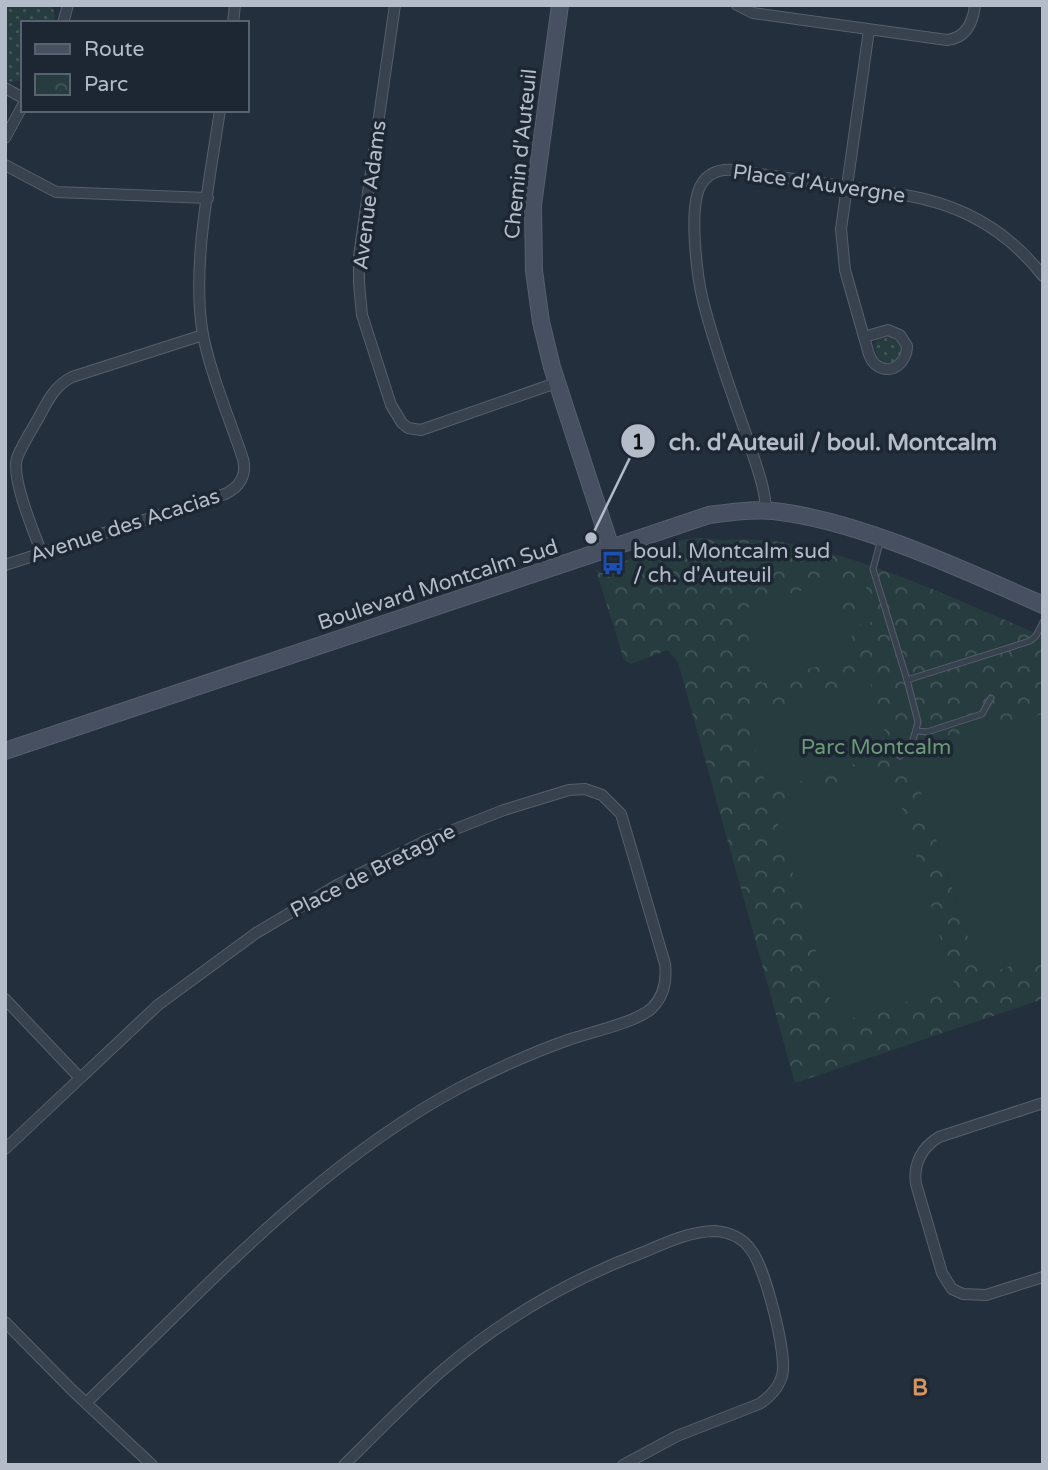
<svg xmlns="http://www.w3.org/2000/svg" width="1048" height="1470" viewBox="0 0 1048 1470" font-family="'Varela Round',sans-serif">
  <defs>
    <pattern id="grass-dots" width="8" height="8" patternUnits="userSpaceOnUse" patternTransform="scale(1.75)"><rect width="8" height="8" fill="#263c3f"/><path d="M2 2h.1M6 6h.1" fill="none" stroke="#435659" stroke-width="1.8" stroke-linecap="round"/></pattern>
    <pattern id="park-crowns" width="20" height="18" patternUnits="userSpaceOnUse" patternTransform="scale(1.75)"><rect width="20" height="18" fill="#263c3f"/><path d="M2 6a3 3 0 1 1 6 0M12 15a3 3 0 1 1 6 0" fill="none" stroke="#435659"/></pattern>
  </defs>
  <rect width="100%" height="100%" fill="#242f3e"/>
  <!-- grass -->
  <g fill="url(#grass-dots)">
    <polygon points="5,5 52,5 55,16 53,23 23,23 23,80 12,82 5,80"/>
    <polygon points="889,337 899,342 902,352 896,361 886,364 877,357 874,344 877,340"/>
  </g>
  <!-- park -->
  <path fill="url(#park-crowns)" d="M701,538C727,542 754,537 781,542C872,558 958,601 1043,636V999L795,1083L678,662L667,650L631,664L624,660L596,570H598L600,573L616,569L615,564L628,560L639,551L687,539Z"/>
  <!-- pitch -->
  <g fill="#263c3f">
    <polygon points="835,580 857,654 762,683 740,610"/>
    <polygon points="865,584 876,620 861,625 850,588"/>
    <polygon points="869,679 891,752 768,792 746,717"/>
    <polygon points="1043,714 1043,952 1005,968 980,975 911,761 923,743"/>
    <polygon points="890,767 955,987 837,1023 772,803"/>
  </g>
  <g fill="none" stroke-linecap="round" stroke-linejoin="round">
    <!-- lane casing -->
    <g stroke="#565f6c" stroke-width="7">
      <g id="lane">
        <polyline points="881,539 873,569 907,680 1030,641 1036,636 1043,622"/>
        <polyline points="917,731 927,732 982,714 991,698"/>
        <polyline points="900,756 913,740 918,722 907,680"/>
      </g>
    </g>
    <!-- street casing -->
    <g stroke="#565f6c" stroke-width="12">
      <g id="street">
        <polyline points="395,5 359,256 359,283 362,315 391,405 402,423 408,428 421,430 556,383"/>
        <path d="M737,5L753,13L947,40C966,38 973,23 975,5"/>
        <polyline points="63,23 68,5"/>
        <polyline points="233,23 235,5"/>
        <polyline points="5,88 23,98"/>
        <polyline points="5,138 23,105"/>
        <polyline points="5,165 56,192 208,198"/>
        <path d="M888,330L900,335L907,346C907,363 890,377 875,364C868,358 867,345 864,337Z"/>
        <polyline points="864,337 845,270 841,229 869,30"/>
        <path d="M766,510C765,487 756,465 749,443C733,396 715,349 703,301C697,276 688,207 701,185C708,173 720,169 733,170L910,196C965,206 1009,232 1043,276"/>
        <path d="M42,554C34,532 11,479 17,458C22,445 31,431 38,419C47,402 54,386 72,377L203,335"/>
        <path d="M5,565L225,494C240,487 247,475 243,459C230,420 211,375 203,335C191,269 210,178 220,110"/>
        <polyline points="5,999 79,1077"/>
        <path d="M1043,1103L939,1137C922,1147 913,1164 916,1184L942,1273L952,1289L963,1294L986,1295L1043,1277"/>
        <path d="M5,1149L158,1005L256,933L339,884L425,841L504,810L569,790L585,789L602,795L621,814L665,964C667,981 664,996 652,1008C636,1023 590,1032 568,1040C531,1053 496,1069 461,1087C315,1165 204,1290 86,1403"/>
        <polyline points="5,1322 72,1390 152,1465"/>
        <path d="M344,1465C377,1433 409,1399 444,1369C503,1319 571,1279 644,1252C665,1243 691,1231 715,1231C729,1232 743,1238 751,1250C765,1267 788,1356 782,1376C778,1389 770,1397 759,1404L677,1436L623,1465"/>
      </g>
    </g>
    <!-- secondary casing -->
    <g stroke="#565f6c" stroke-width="18">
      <g id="secondary">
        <polyline points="560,5 533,205 534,271 541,322 552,367 611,548"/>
        <path d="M5,751L709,515C730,512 752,509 773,511C858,520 964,570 1043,605"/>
      </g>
    </g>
    <!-- lane -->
    <use href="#lane" stroke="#38414e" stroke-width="5"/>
    <!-- street -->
    <use href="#street" stroke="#38414e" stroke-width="10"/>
    <!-- secondary -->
    <use href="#secondary" stroke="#465061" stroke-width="16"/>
  </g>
  <!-- icons -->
  <defs>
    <g id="bus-bare" transform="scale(1.89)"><path d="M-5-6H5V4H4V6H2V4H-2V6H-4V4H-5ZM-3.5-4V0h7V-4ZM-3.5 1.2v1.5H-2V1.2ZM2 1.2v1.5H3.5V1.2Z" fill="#1a4fb4" stroke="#1d2633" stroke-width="2.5" paint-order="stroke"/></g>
  </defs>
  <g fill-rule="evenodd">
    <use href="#bus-bare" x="613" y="563"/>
  </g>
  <g text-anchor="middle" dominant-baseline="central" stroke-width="7" stroke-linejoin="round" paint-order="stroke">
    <!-- street labels -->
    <g font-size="21" fill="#b4bcc9" stroke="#1d2633">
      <text transform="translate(521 154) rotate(-84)">Chemin d'Auteuil</text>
      <text transform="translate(819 184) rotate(8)">Place d'Auvergne</text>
      <text transform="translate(370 195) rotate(-83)">Avenue Adams</text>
      <text transform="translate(125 526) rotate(-18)">Avenue des Acacias</text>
      <text transform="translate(438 585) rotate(-18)">Boulevard Montcalm Sud</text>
      <text transform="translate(373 871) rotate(-27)">Place de Bretagne</text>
    </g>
    <!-- poi labels -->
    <g font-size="21" fill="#b4bcc9" stroke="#1d2633" text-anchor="start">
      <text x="633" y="551">boul. Montcalm sud<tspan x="633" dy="24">/ ch. d'Auteuil</tspan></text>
    </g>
    <!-- park labels -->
    <g font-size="21" fill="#6b9a76" stroke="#1d2633">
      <text x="876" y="747">Parc Montcalm</text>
    </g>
    <!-- neighbourhood labels -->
    <g font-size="23" font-weight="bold" fill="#d59563" stroke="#1d2633">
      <text x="920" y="1388">B</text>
    </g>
  </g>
  <!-- callouts -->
  <path fill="none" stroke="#b4bcc9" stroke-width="2.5" d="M591 538L638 441"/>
  <g fill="#b4bcc9" stroke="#1d2633" stroke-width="2.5">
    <circle cx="591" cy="538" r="7"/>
    <circle cx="638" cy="441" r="18"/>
  </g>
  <g font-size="21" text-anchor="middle" font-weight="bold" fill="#111">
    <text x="638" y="449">1</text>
  </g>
  <g font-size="23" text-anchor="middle" font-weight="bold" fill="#b4bcc9" stroke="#1d2633" stroke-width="7" stroke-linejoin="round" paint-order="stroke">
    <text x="833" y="450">ch. d'Auteuil / boul. Montcalm</text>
  </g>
  <!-- border -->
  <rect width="1048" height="1470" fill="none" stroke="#b4bcc9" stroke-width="14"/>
  <!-- legend -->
  <rect x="21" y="21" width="228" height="91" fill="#1d2633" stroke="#59626f" stroke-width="2"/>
  <rect x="35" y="44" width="35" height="10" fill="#465061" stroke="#59626f" stroke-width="2"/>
  <text x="84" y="56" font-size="21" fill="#b4bcc9">Route</text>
  <rect x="35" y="74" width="35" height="21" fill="url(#park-crowns)" stroke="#59626f" stroke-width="2"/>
  <text x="84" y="91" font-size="21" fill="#b4bcc9">Parc</text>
</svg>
